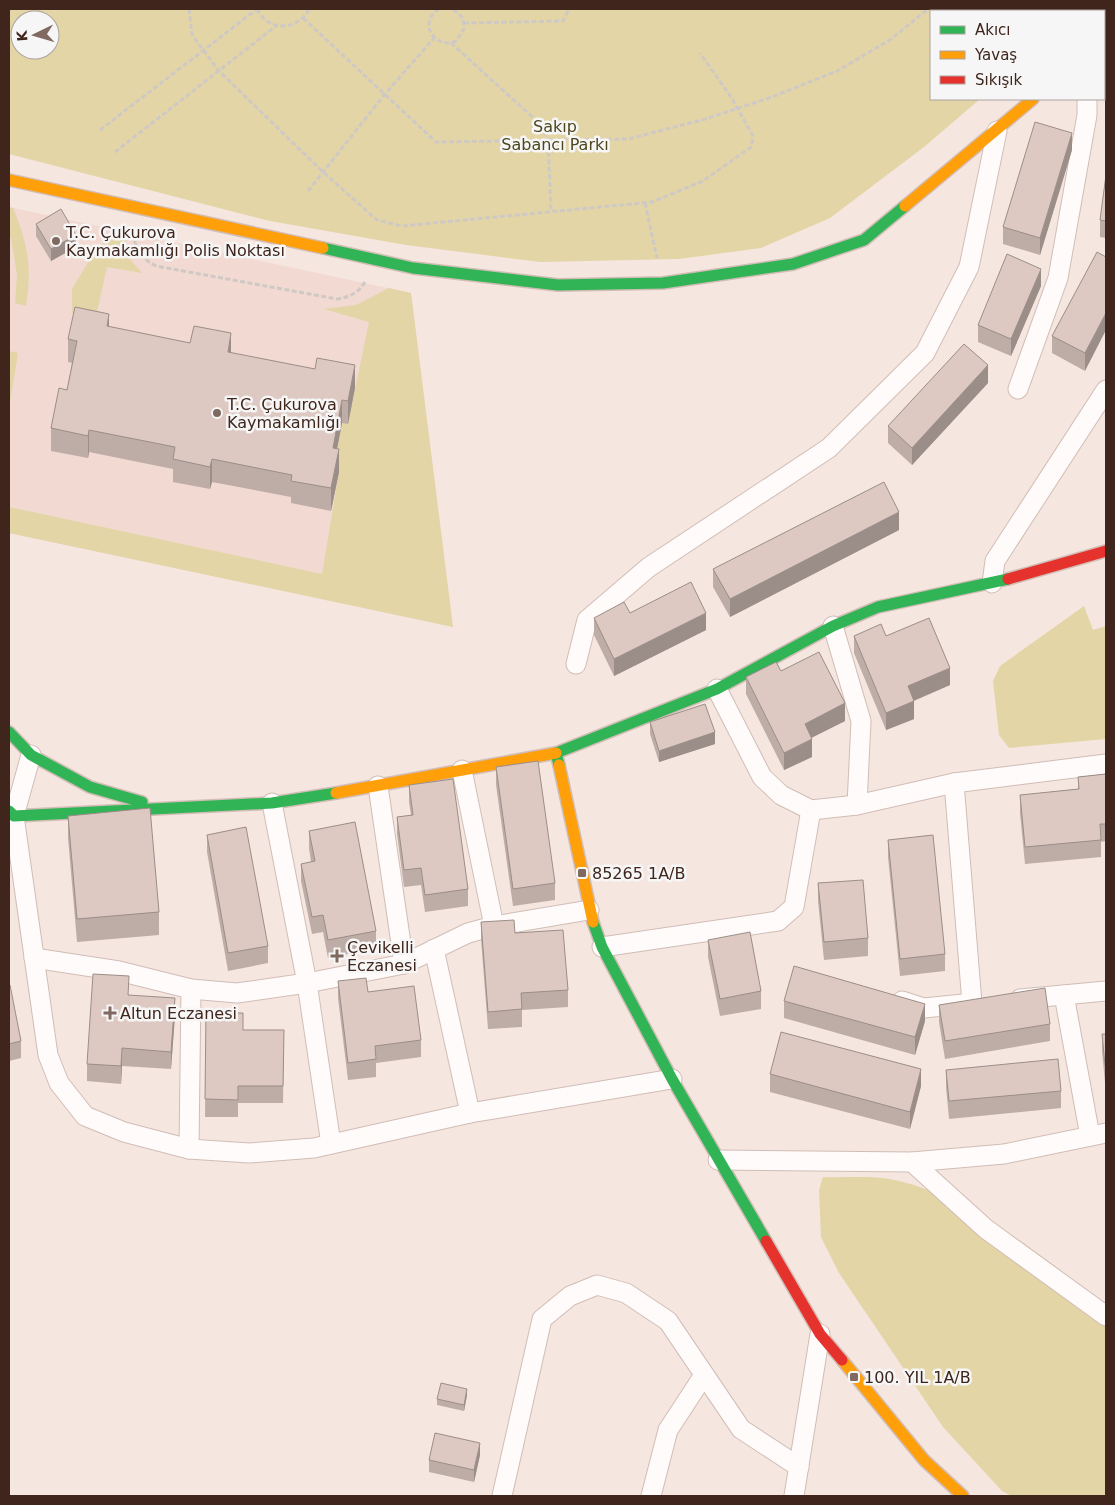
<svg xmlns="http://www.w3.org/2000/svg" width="1115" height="1505" viewBox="0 0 1115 1505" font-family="'DejaVu Sans',sans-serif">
  <rect width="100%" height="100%" fill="#f6e6e0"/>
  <!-- built -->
  <polygon fill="#f2d9d1" points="9,207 411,293 453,627 9,533"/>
  <!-- green -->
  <g fill="#e3d5a6" fill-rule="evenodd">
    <path d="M9,9H988L986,11H931V99H980L924,147L830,218L761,248L679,259L540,262L406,245L270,221L9,154ZM20,20H50V50H20Z"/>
    <path d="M9,207L13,208C28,244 32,267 26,306L15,303L17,275L11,238L9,237Z"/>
    <polygon points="114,231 125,233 128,257 142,273 107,267 96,316 72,313 72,289 90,259"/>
    <polygon points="389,288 411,293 453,627 9,533 9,507 322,574 339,472 333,470 342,423 348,423 369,322 324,309 356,305"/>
    <polygon points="9,351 18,353 9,409"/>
    <polygon points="1084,606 1093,630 1106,626 1106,739 1009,748 999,735 993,681 1000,666"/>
    <path d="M823,1177C846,1178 872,1175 895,1180C975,1198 1040,1257 1106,1304V1496H1012L1002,1491L943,1427L839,1273L821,1237L819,1190Z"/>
  </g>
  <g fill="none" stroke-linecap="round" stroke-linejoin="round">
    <!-- street casing -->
    <g stroke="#d1bdb6" stroke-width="21">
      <g id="street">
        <polyline points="1018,389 1058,278 1087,115 1087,99"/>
        <polyline points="992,583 995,561 1106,390"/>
        <polyline points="833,626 861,721 857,805"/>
        <polyline points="576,664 587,620 649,567 829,448 925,353 969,267 997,131"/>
        <polyline points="717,689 762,777 781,795 811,810 857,805 954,783 1106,764"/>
        <polyline points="31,755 14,816 48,1055 59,1083 85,1116 124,1132 189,1149 249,1153 314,1148 470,1113 672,1079"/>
        <polyline points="462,770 494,926"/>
        <polyline points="954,783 972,1003"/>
        <polyline points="378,786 404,964"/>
        <polyline points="272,803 307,983 331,1144"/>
        <polyline points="602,947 778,921 794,907 811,810"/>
        <polyline points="434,949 470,1113"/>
        <polyline points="34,958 119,971 191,989 237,993 307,983 404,964 468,933 494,926 589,910"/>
        <polyline points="1064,995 1090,1136"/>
        <polyline points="1020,999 1106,991"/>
        <polyline points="902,1001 924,1008 963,1004"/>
        <polyline points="189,1149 191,989"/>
        <polyline points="718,1160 912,1162 1004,1154 1106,1133"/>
        <polyline points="912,1162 986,1229 1106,1316"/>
        <polyline points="502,1496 542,1319 570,1296 597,1285 626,1293 668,1321 741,1429 799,1467"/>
        <polyline points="651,1496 668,1430 704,1375"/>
        <polyline points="794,1496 820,1334"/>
      </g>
    </g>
    <!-- fast casing -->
    <g stroke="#d1bdb6" stroke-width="14">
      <g id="fast">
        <polyline points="1104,38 1106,36"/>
        <polyline points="323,248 413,268 558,285 663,283 793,264 864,240 905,206"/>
        <polyline points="9,732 31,755 90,787 142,802"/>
        <polyline points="559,765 556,753 717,689 833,626 878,607 1008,579"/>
        <polyline points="9,811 14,816 272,803 336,793"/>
        <polyline points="593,922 602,947 672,1079 766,1241"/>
      </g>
    </g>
    <!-- slow casing -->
    <g stroke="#d1bdb6" stroke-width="14">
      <g id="slow">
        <polyline points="9,180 323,248"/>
        <polyline points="905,206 1033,99"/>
        <polyline points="559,765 593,922"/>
        <polyline points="336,793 556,753"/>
        <polyline points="842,1360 924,1460 963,1496"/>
      </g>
    </g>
    <!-- jam casing -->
    <g stroke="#d1bdb6" stroke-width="14">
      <g id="jam">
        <polyline points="1008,579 1106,551"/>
        <polyline points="766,1241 820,1334 842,1360"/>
      </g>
    </g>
    <!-- path -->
    <g stroke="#cfc9c5" stroke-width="3" stroke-dasharray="5 2.5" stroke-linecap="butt">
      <polyline points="189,9 192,35 219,71 323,172 377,220 402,226 652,202 703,181 751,147 753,136 731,97 700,53"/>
      <path d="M257,9C268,32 298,31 309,9"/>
      <path d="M439,9C418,21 433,50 456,41L464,29L463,18L453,9"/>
      <polyline points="303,18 436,142 628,139 702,120 772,97 837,71 890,40 928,9"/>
      <polyline points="464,23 563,21 569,9"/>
      <polyline points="451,43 539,123 548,140 551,211"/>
      <polyline points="100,130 257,9"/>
      <polyline points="115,152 276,26"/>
      <polyline points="308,191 385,94 434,38"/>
      <polyline points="645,203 657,258"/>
      <path d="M134,233C134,249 142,259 156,266L337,299C350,297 358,293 365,282"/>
    </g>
    <!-- street -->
    <use href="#street" stroke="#fefbfa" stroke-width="19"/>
    <!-- fast -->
    <use href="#fast" stroke="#30b455" stroke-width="11"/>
    <!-- slow -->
    <use href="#slow" stroke="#ff9f0a" stroke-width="11"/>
    <!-- jam -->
    <use href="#jam" stroke="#e5322d" stroke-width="11"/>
  </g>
  <!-- wall -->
  <g fill="#beada7">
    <polygon points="1072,150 1040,255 1003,244 1003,227"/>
    <polygon points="1106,175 1106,238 1100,237 1100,220"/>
    <polygon points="36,224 76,247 51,261 36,236"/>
    <polygon points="1106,257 1085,371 1052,353 1052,336"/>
    <polygon points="1041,286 1011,356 978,342 978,325"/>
    <polygon points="109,327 231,353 355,388 348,424 342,423 337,449 339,472 331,511 291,503 291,497 212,482 210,489 173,482 173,469 89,452 88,458 51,451 51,428 67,390 72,363 68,362 68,339"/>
    <polygon points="988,383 912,465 888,443 888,426"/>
    <polygon points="899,530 730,617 713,587 713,569"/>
    <polygon points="630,613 706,630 614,676 594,635 594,618"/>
    <polygon points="854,636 886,636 950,685 914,701 914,719 886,730 854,653"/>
    <polygon points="781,671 845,721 811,738 812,757 784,770 746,694 746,677"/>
    <polygon points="650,722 715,744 659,762 650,734"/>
    <polygon points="496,767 555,883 555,900 513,906 496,785"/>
    <polygon points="1106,774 1106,841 1101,842 1101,857 1025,864 1020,813 1020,795 1078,789 1078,777"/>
    <polygon points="409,785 468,889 468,906 425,912 421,885 404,887 397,834 397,817 411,815 409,802"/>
    <polygon points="68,816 159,912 159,935 77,942 68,838"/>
    <polygon points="309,831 376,931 376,948 328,958 323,932 312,934 301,881 301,864 311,862 309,848"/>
    <polygon points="207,835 268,946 268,963 228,971 207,852"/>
    <polygon points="888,840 945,954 945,971 900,976 888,857"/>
    <polygon points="818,883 868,938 868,956 824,960 818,901"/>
    <polygon points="481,922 515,933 568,990 568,1007 522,1010 522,1027 488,1029 481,939"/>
    <polygon points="708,940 761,991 761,1009 720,1016 708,957"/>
    <polygon points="338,981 368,992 421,1040 421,1057 376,1063 376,1077 348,1080 338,998"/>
    <polygon points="9,985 21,1041 21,1058 9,1061"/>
    <polygon points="129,995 175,1015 171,1069 122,1066 121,1084 87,1081 87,1064"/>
    <polygon points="784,1001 925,1021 915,1055 784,1018"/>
    <polygon points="939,1005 1050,1024 1050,1041 945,1059 939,1022"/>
    <polygon points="206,1013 243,1030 284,1030 283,1103 238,1103 238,1117 205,1117"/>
    <polygon points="1102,1034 1106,1034 1106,1082 1105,1083 1102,1051"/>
    <polygon points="946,1070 1061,1091 1061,1108 949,1119 946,1087"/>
    <polygon points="770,1074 921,1086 910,1129 770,1092"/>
    <polygon points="467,1395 464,1411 437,1405 437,1399"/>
    <polygon points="480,1455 474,1482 429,1472 429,1460"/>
  </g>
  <!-- shaded-wall -->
  <g fill="#9b8d88">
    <polygon points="1072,133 1072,150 1040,255 1040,238"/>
    <polygon points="76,235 76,247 51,261 51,249"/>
    <polygon points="1041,269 1041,286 1011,356 1011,339"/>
    <polygon points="1106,313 1106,330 1085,371 1085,353"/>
    <polygon points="109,314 109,336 107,326"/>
    <polygon points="231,333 231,356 228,352"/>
    <polygon points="355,365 355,388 348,424 348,401"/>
    <polygon points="988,365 988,383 912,465 912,448"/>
    <polygon points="342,400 342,423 333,470 333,448"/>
    <polygon points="89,430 89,452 88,458 88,436"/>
    <polygon points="339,449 339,472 331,511 331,488"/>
    <polygon points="212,459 212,482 210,489 210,467"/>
    <polygon points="899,512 899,530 730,617 730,599"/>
    <polygon points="706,613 706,630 614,676 614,659"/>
    <polygon points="950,668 950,685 908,703 908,686"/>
    <polygon points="914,701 914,719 886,730 886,713"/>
    <polygon points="845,703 845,721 805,741 805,724"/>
    <polygon points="715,732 715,744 659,762 659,751"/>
    <polygon points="812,739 812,757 784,770 784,753"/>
    <polygon points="175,998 175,1015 171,1069 171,1052"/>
    <polygon points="925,1004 925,1021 915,1055 915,1037"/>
    <polygon points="122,1048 122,1066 121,1084 121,1066"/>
    <polygon points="921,1069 921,1086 910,1129 910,1112"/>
    <polygon points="467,1389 467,1395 464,1411 464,1405"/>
    <polygon points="480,1443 480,1455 474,1482 474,1470"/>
  </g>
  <!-- building -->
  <g fill="#ddc9c2" stroke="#9b8d88">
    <polygon points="1035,122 1072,133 1040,238 1003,227"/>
    <polygon points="1106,175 1106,221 1100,220"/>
    <polygon points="61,209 76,235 51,249 36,224"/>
    <polygon points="1097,252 1106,257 1106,313 1085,353 1052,336"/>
    <polygon points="1007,254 1041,269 1011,339 978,325"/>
    <polygon points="75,307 109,314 107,326 190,343 194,326 231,333 228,352 315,369 317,358 355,365 348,401 342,400 333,448 339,449 331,488 291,481 292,475 212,459 210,467 173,459 175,447 89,430 88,436 51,428 59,388 67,390 77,341 68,339"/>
    <polygon points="964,344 988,365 912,448 888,426"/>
    <polygon points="884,482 899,512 730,599 713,569"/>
    <polygon points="691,582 706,613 614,659 594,618 624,602 630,613"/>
    <polygon points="929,618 950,668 908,686 914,701 886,713 854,636 881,624 886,636"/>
    <polygon points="819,652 845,703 805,724 812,739 784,753 746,677 776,662 781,671"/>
    <polygon points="705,704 715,732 659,751 650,722"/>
    <polygon points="538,761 555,883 513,889 496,767"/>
    <polygon points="1106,774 1106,824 1100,824 1101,840 1025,847 1020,795 1079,789 1078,777"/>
    <polygon points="453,779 468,889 425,895 421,868 404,870 397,817 413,815 409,785"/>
    <polygon points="150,808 159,912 77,919 68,816"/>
    <polygon points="355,822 376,931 328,940 323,915 312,917 301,864 315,861 309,831"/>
    <polygon points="246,827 268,946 228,953 207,835"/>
    <polygon points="933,835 945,954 900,959 888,840"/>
    <polygon points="863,880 868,938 824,942 818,883"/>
    <polygon points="514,920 515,933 563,930 568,990 521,993 522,1009 488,1012 481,922"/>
    <polygon points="750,932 761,991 720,999 708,940"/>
    <polygon points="794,966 925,1004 915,1037 784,1001"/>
    <polygon points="93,974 129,976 128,995 175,998 171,1052 122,1048 121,1066 87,1064"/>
    <polygon points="366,978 368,992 414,986 421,1040 375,1046 376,1059 348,1063 338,981"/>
    <polygon points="9,985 10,985 21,1041 9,1044"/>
    <polygon points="1045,988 1050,1024 945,1041 939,1005"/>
    <polygon points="206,1013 243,1013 243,1030 284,1030 283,1086 238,1086 238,1100 205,1099"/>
    <polygon points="781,1032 921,1069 910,1112 770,1074"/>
    <polygon points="1102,1034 1106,1034 1106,1065 1105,1065"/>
    <polygon points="1058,1059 1061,1091 949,1101 946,1070"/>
    <polygon points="441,1383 467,1389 464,1405 437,1399"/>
    <polygon points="435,1433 480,1443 474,1470 429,1460"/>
  </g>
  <!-- markers -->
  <g fill="#7f6961" stroke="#f6f6f6" stroke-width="2">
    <circle cx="56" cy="241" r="5"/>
    <circle cx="217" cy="413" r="5"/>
    <rect x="577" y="868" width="10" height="10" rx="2.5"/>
    <path d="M334.5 948.5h5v5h5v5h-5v5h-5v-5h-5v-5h5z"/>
    <path d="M107.5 1005.5h5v5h5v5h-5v5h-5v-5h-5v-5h5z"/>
    <rect x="849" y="1372" width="10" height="10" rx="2.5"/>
  </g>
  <g text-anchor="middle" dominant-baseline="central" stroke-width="5" stroke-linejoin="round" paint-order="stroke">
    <!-- park labels -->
    <g font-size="16" fill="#4e471e" stroke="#f6f6f6">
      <text x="555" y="126">Sakıp<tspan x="555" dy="18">Sabancı Parkı</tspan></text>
    </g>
    <!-- poi labels -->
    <g font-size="16" fill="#3f251c" stroke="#f6f6f6" text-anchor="start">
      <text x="66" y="232">T.C. Çukurova<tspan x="66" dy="18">Kaymakamlığı Polis Noktası</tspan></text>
      <text x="227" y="404">T.C. Çukurova<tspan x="227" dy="18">Kaymakamlığı</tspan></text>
      <text x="592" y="873">85265 1A/B</text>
      <text x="347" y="947">Çevikelli<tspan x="347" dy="18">Eczanesi</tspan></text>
      <text x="120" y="1013">Altun Eczanesi</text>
      <text x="864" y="1377">100. YIL 1A/B</text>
    </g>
  </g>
  <!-- border -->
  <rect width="1115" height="1505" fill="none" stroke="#3f251c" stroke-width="20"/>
  <!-- legend -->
  <rect x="930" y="10" width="175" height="90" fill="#f6f6f6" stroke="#ada29f"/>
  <rect x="940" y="26" width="25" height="8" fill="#30b455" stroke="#ada29f"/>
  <text x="975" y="35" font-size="15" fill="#3f251c">Akıcı</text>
  <rect x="940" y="51" width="25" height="8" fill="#ff9f0a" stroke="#ada29f"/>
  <text x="975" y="60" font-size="15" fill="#3f251c">Yavaş</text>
  <rect x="940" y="76" width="25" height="8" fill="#e5322d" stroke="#ada29f"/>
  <text x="975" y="85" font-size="15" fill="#3f251c">Sıkışık</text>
  <!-- north arrow -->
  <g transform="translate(35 35) rotate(265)"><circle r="24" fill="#f6f6f6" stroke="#ada29f"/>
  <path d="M0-4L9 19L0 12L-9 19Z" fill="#7f6961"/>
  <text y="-8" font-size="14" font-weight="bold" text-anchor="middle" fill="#3f251c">K</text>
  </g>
</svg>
